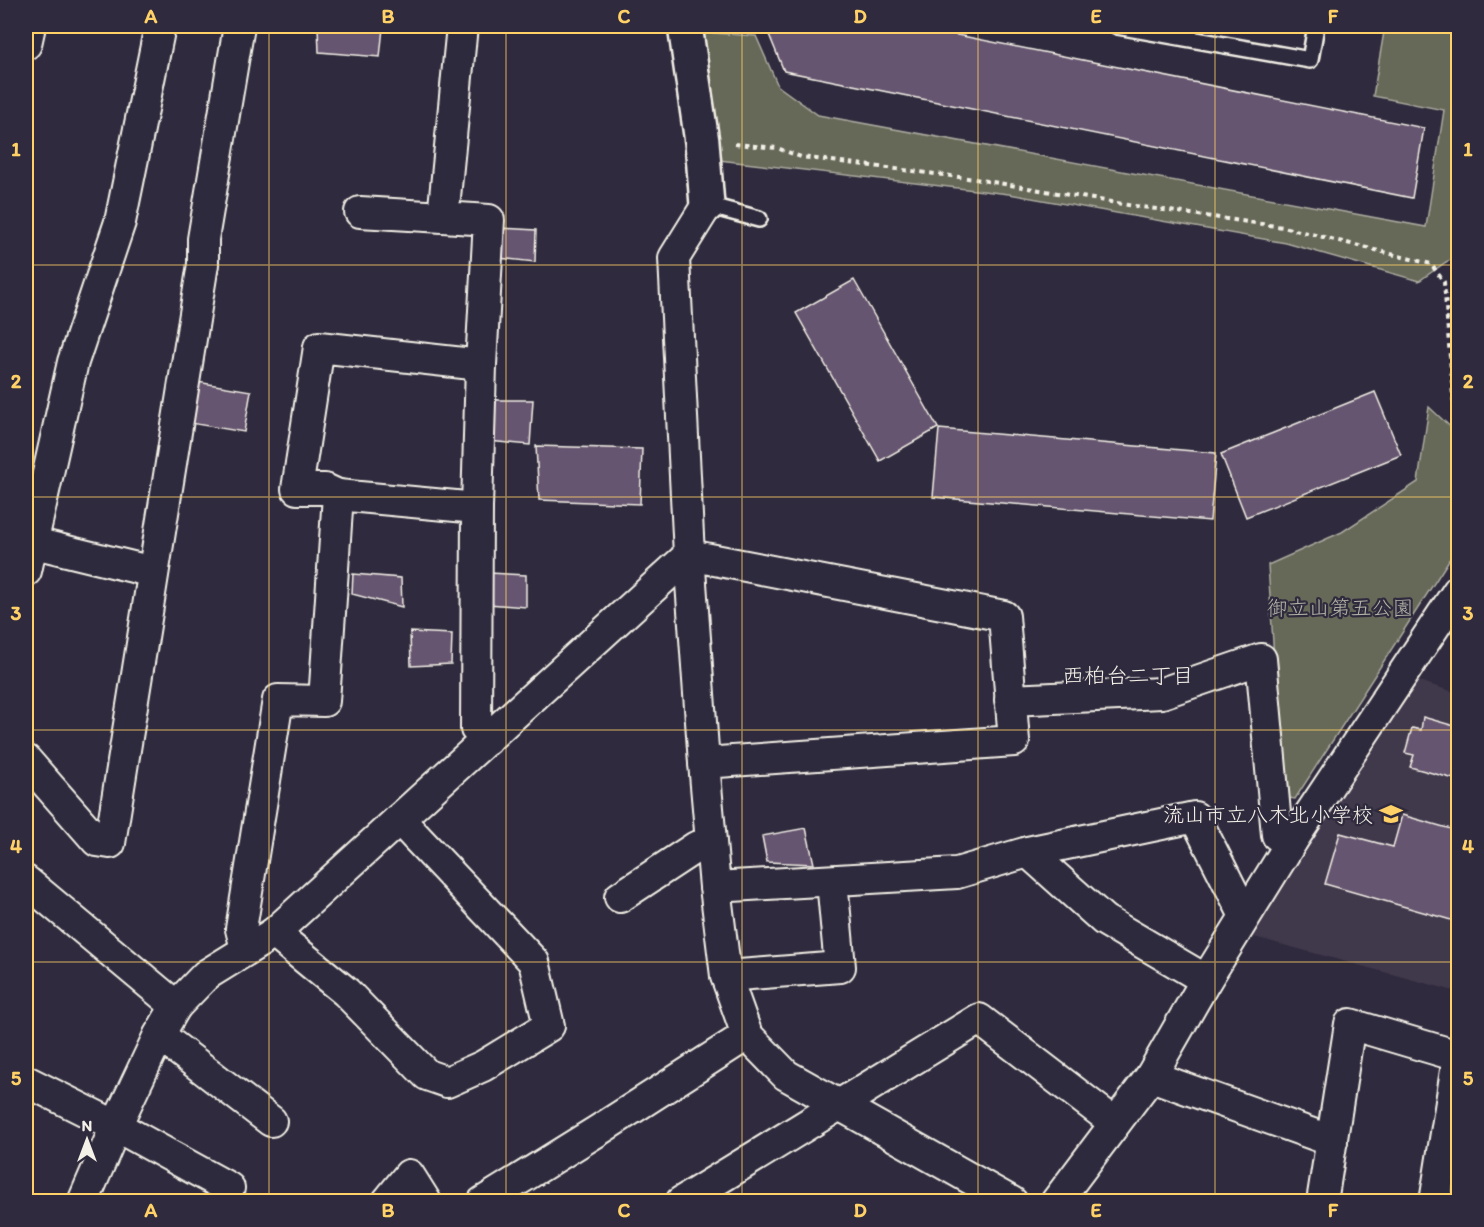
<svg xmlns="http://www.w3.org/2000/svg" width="1484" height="1227" viewBox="0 0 1484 1227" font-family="Itim,'Klee One',sans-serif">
  <rect width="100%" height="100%" fill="#2f2a3d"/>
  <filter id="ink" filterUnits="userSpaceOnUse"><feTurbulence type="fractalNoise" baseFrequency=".0167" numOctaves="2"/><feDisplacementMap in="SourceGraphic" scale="12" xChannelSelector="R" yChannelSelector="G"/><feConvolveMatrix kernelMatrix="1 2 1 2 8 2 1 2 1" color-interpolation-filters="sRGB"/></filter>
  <g filter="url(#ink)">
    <!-- built -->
    <polygon fill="#40374c" points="1412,679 1458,693 1458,992 1246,935"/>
    <!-- green -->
    <g fill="#666758" stroke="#adaca0" stroke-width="1.5">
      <polygon points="1385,26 1458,26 1458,257 1446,262 1419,281 1286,243 1009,194 719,160 699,32 756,36 778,86 818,115 1426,227 1444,110 1373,96"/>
      <polygon points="1429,407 1458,434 1458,546 1295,799 1283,797 1268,565 1342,532 1418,482"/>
    </g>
    <!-- building -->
    <g fill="#66556f" stroke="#f4f1e8" stroke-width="1.5">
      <polygon points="318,26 356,26 383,28 380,57 319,52"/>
      <polygon points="769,26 912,26 1424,128 1412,198 784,71 768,32"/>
      <polygon points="500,228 536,230 535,262 499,258"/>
      <polygon points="854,280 938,428 880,461 796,313"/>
      <polygon points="197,382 251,391 244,432 190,423"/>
      <polygon points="1375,392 1401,455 1246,517 1221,454"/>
      <polygon points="489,400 533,400 530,445 488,441"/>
      <polygon points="939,429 1216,453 1210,521 933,497"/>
      <polygon points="536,446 642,449 640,504 539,500"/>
      <polygon points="489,573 526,575 526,607 488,604"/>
      <polygon points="353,574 401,578 402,607 352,594"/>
      <polygon points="410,632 452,634 451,664 411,666"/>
      <polygon points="1423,717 1458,727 1458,780 1410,767 1414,755 1405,753 1412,728 1421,730"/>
      <polygon points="1402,815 1458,831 1458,922 1325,884 1340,833 1393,847"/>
      <polygon points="806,828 814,864 767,862 762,836"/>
    </g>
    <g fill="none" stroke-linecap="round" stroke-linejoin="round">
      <!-- service casing -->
      <g stroke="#f4f1e8" stroke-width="20">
        <g id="service">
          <polyline points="1117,26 1310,60 1316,26"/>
          <polyline points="707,205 759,219"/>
        </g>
      </g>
      <!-- minor casing -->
      <g stroke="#f4f1e8" stroke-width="34">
        <g id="minor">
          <polyline points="462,26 443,217 489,220 481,365 477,508 476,729 487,740"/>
          <polyline points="26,44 30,26"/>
          <polyline points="707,205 674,258 689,555 704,763 715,887 726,976 747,1035 786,1075 1012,1202"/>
          <polyline points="360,212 443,217"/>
          <polyline points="338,495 477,508"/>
          <polyline points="26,541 153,572"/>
          <polyline points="26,571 73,362 120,222 160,26"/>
          <polyline points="1010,700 1162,693 1261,659 1277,835 1292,841"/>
          <polyline points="26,760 97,841 110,843 203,264 203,239 239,26"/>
          <polyline points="1028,852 1104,920 1206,980"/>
          <polyline points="26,881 176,1006"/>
          <polyline points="715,887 957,873 1028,852 1195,817 1245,916"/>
          <polyline points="620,897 696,847 711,843"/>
          <polyline points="274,933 346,992 427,1075 447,1082 483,1066 549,1026 534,962 399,819"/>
          <polyline points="246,949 241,929 278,700 324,701 338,495 325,489 297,489 319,347 481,365"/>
          <polyline points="726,976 840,967 832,881"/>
          <polyline points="159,1035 271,1121"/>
          <polyline points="1151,1076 1332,1141"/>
          <polyline points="26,1081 116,1126 229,1188"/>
          <polyline points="83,1202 116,1126 159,1035 176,1006 206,975 274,933 689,555 1004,616 1014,741 704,763"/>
          <polyline points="387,1202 409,1175 426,1202"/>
          <polyline points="483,1202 599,1130 747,1035"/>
          <polyline points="681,1202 979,1019 1115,1123"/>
          <polyline points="1056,1202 1151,1076 1206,980 1292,841 1458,591"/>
          <polyline points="1322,1202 1350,1024 1458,1056"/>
          <polyline points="1435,1202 1458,1058"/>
        </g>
      </g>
      <!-- tertiary casing -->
      <g stroke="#f4f1e8" stroke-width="38">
        <polyline id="tertiary" points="685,26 702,142 707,205"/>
      </g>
      <!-- path -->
      <polyline stroke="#f4f1e8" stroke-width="4" stroke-dasharray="4.5 4.5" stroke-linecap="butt" points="735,144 777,148 801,157 975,179 1128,205 1283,227 1431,264 1444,282 1454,408 1458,413"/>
      <!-- service -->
      <use href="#service" stroke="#2f2a3d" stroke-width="15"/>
      <!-- minor -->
      <use href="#minor" stroke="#2f2a3d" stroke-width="30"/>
      <!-- tertiary -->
      <use href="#tertiary" stroke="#2f2a3d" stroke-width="33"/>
    </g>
  </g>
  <!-- grid -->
  <path fill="none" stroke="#ffd166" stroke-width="1.5" stroke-opacity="0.55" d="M269,26V1202M506,26V1202M742,26V1202M978,26V1202M1215,26V1202M26,265H1458M26,497H1458M26,730H1458M26,962H1458"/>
  <!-- icons -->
  <defs>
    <g id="school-bare" transform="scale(1.8)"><path d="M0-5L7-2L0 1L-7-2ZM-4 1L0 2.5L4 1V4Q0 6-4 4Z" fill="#ffd166" stroke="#2f2a3d" stroke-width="2.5" paint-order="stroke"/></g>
  </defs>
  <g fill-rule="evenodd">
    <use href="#school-bare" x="1391" y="814"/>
  </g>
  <g text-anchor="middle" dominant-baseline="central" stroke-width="4.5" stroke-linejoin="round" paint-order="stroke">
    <!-- park labels -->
    <g font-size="21" fill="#b4b3a7" stroke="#2f2a3d">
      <text x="1340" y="607">御立山第五公園</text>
    </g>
    <!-- poi labels -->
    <g font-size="21" fill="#f4f1e8" stroke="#2f2a3d" text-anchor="end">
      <text x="1373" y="814">流山市立八木北小学校</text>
    </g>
    <!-- neighbourhood labels -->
    <g font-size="22" fill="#f4f1e8" stroke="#2f2a3d">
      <text x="1128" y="675">西柏台二丁目</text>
    </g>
  </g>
  <!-- margin -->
  <rect width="1484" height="1227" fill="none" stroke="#2f2a3d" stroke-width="66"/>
  <!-- north arrow -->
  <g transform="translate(87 1140)" stroke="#2f2a3d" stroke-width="4.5" paint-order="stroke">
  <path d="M0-4.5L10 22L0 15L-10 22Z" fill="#f4f1e8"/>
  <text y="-9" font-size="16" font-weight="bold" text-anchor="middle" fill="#f4f1e8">N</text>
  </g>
  <rect x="33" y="33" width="1418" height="1161" fill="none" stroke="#ffd166" stroke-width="2"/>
  <g font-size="20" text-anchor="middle" font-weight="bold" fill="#ffd166">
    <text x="151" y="23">A</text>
    <text x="388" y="23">B</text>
    <text x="624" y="23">C</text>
    <text x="860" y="23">D</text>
    <text x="1096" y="23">E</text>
    <text x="1333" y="23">F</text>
    <text x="16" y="156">1</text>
    <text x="1468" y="156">1</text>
    <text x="16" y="388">2</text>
    <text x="1468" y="388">2</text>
    <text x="16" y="620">3</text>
    <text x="1468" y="620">3</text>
    <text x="16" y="853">4</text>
    <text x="1468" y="853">4</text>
    <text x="16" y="1085">5</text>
    <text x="1468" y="1085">5</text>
    <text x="151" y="1217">A</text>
    <text x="388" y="1217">B</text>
    <text x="624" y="1217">C</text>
    <text x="860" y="1217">D</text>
    <text x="1096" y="1217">E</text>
    <text x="1333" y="1217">F</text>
  </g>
</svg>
